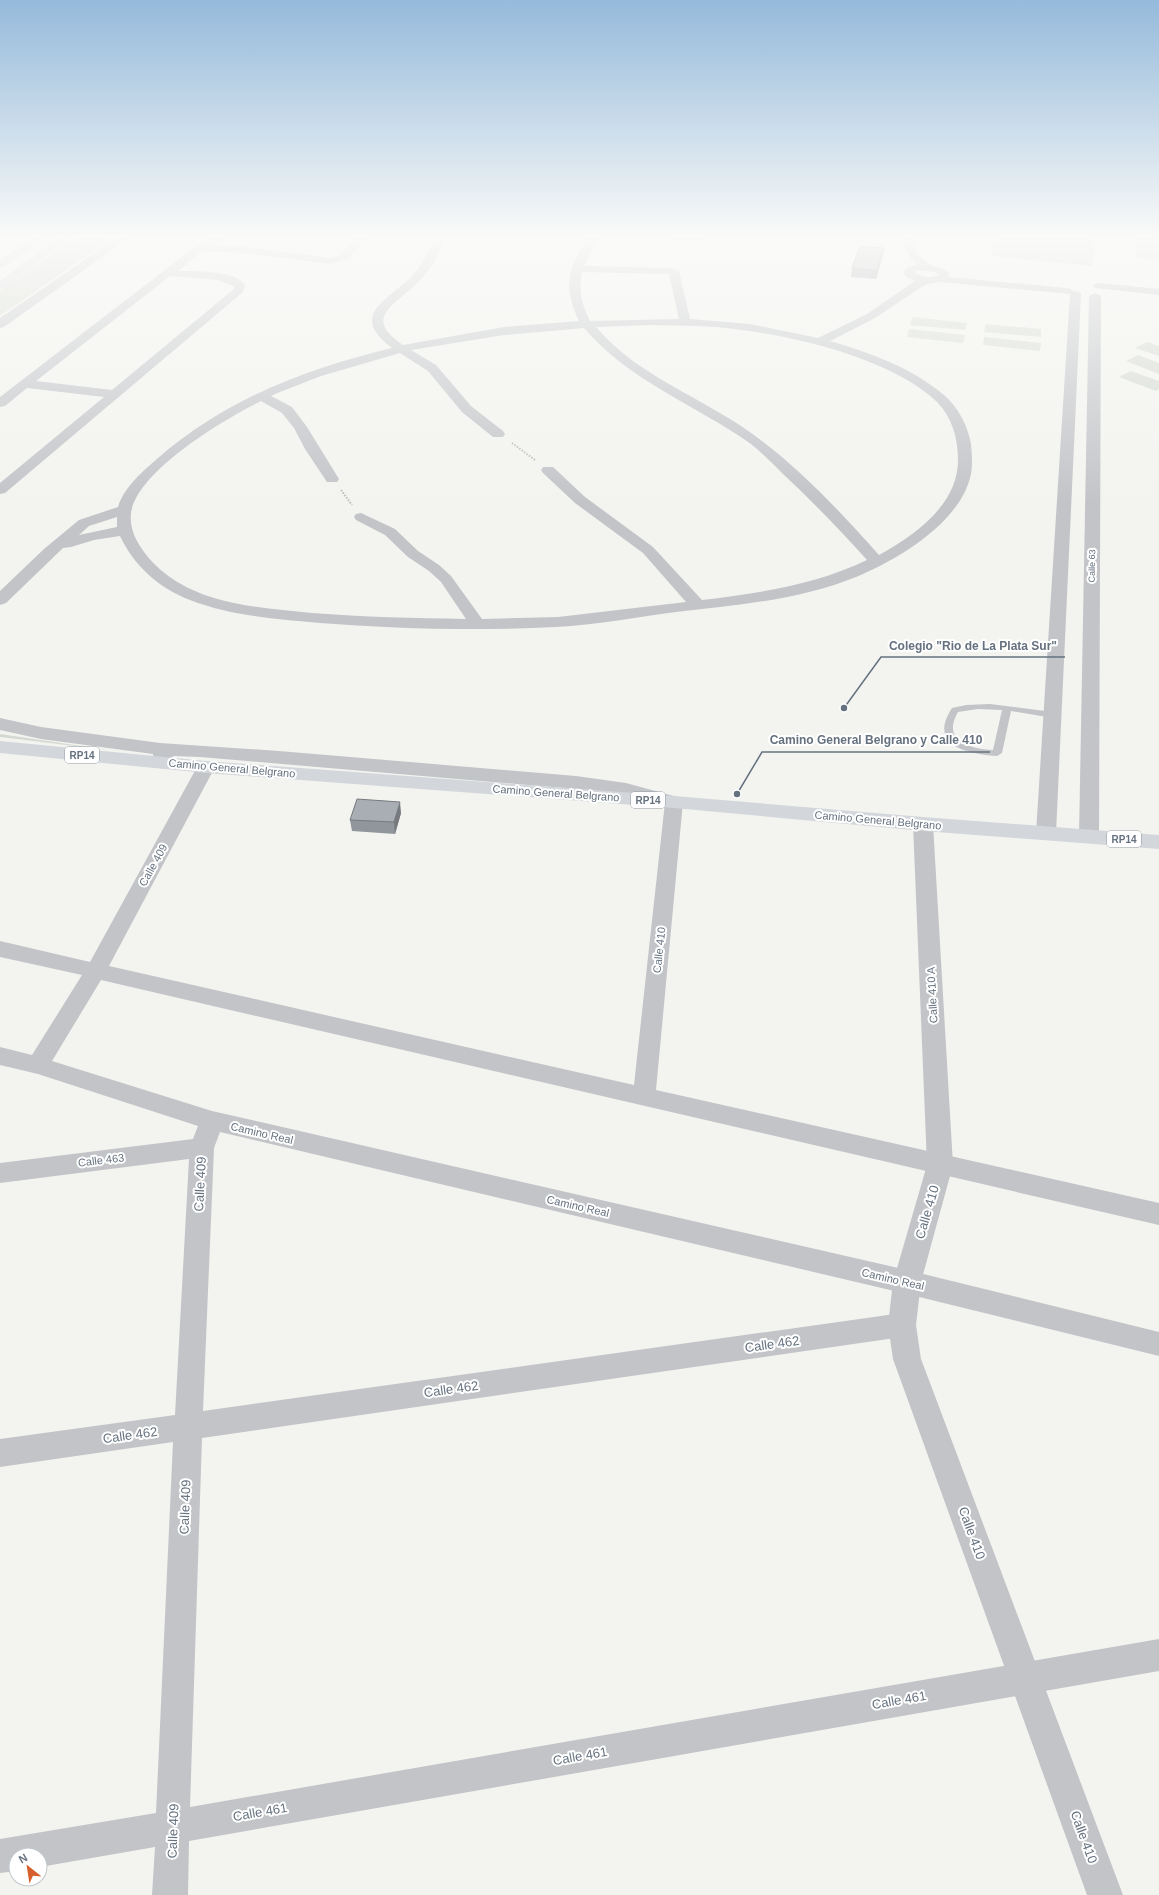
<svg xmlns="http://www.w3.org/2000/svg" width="1159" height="1895" viewBox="0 0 1159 1895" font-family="Arial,sans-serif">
  <rect width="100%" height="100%" fill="#f3f4f0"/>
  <!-- green -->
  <g fill="#d4dad1">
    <polygon points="75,237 114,237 0,316 0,292"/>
    <polygon points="995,237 1094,237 1093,266 992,256"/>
    <polygon points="1134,237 1159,237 1159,260 1136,258"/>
    <polygon points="912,317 967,323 965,330 910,325"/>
    <polygon points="986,324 1041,329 1041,337 984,332"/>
    <polygon points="909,329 965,335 963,343 907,337"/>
    <polygon points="984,337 1041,343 1040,351 983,345"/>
    <polygon points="1147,342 1159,346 1159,356 1135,348"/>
    <polygon points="1138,355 1159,363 1159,374 1126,361"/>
    <polygon points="1131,371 1159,381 1159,389 1156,391 1119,377"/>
    <polygon points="0,734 108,750 0,737"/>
  </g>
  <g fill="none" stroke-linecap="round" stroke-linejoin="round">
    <!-- path -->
    <g stroke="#b9bbbd" stroke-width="2" stroke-dasharray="1.5 1.5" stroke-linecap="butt">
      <polyline points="512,443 535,460"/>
      <polyline points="341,490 352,505"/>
    </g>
    <!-- service -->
    <path fill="#c2c4c8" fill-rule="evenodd" d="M990,704L1053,712L1058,715L1053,718L1011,711L1002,753L997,756C968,754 927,746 952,708L966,705ZM978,709L1002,710L993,750C970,749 941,741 958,712Z"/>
    <!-- minor -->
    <g fill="#c2c4c8" fill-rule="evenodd">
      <path d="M212,237H224L212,245L247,247L330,258L340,255L357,237H368L348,259L330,264L247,253L202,251L178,271C195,271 235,270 245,285L243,292L5,493L0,494V483L104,397L27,388L5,406L0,407V397L196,246ZM170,276L217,280L234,286V289L112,390L36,381Z"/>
      <path d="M589,237H599L584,266L671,268L679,271L690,319L750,324L818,338L867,314L915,281L908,278L903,273L906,268L917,264L910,257L899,237H909C914,247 920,261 931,265C940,269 940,265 949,273V277L1067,288L1071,289L1072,291L1079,292L1081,294L1056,833L1053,837L1046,839L1039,837L1036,833L1070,294L941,282L927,284L920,288L875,318L830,341C870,353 911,367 944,395C958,407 968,426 971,444C972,455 973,468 970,478C958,524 897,560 856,577C800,600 736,605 676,612C636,617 596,625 556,627C480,631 396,629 320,623C276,619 231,616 190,600C159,588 134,566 120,536L94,540L71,547L63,548L6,603L0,605V591L44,549L79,520L118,507C124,487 143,471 158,458C226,399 305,369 392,348C348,315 387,301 411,277C422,266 427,253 435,241L439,240L444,243C438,257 429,271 418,282C396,305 361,317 403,345L504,327L579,321C563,287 567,267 589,237ZM918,270L935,272L939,275C930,279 921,277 914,272ZM582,272L669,274L679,319L590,321C582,305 578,290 582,272ZM649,325C674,326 700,325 725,328C787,334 891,357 937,402C952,417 958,438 958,460C958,505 915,535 879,555C838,509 792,460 741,426C693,394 635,373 596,327ZM584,328C629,381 696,405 751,444C762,453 772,463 782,473C812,501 840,530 867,560C815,585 759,593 702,600L653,547L585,497L553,467H543L541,470L543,473L575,503L643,553L686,602L558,617L482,619L451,576L439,565L418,551L395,529L361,513L356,514L354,517L356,520L385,535L408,557L429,571L441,582L466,619C415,618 363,617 312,613C283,610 254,608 225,601C196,594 167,580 148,557C138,545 129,530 131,513C137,471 225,419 261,401L282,413L294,428L305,449L327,482H337L339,479L307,427L292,407L271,396L275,394L321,376L400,353L428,371L462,412L493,437H503L505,434L503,431L471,406L436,365L411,350L504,335ZM117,517V527L79,535L89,526Z"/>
      <polygon points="672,237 703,237 702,239 689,242 673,239"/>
      <polygon points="1099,283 1159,289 1159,295 1095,288 1093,286 1095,284"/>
      <polygon points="1095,293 1101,296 1099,836 1096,841 1089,842 1082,841 1079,836 1089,296"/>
      <polygon points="206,761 212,763 215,767 109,966 634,1085 665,802 667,798 674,796 681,798 683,802 656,1090 1159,1203 1159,1225 101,980 52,1061 212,1111 907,1270 1159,1332 1159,1356 907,1294 220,1132 214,1148 203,1411 902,1313 911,1316 915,1325 911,1334 902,1337 202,1438 190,1807 1159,1639 1159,1671 189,1841 188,1895 152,1895 155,1847 40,1867 40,1855 16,1855 16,1871 0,1873 0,1839 156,1813 173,1442 0,1467 0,1439 175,1415 189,1159 0,1183 0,1163 193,1139 198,1126 38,1074 0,1065 0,1047 32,1055 82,975 0,957 0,941 90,962 197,767 200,763"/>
    </g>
    <!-- tertiary -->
    <g fill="#c2c4c8" fill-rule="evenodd">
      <polygon points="118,237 130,237 4,327 0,328 0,318"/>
      <polygon points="0,718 41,727 160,743 279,751 576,776 626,783 681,798 684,802 681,806 674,808 626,796 576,789 200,757 173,756 174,763 171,767 164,769 157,767 154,763 153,754 41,739 0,730"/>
      <polygon points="923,817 930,819 933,824 953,1165 921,1282 916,1325 921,1359 1123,1895 1087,1895 893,1359 888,1325 893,1282 927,1165 913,824 916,819"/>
    </g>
    <!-- primary -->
    <polygon fill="#d3d7db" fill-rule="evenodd" points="0,741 206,761 674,796 923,817 1159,835 1159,849 923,831 674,808 206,773 0,753"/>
    <!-- motorway -->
    <g fill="#d3d7db" fill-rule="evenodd">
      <polygon points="35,237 47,237 4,267 0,268 0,260"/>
      <polygon points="59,237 71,237 4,289 0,290 0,281"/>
    </g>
  </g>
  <!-- wall -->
  <g fill="#90969b">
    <polygon points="884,248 882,257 876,279 851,277 852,268"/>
    <polygon points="401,813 395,834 352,831 350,820"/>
  </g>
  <!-- shaded-wall -->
  <g fill="#767a7e">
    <polygon points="884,248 882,257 876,279 877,271"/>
    <polygon points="400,802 401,813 395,834 394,822"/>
  </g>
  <!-- building -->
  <g fill="#a8aeb4" stroke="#767a7e">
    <polygon points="860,246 884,248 877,271 852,268"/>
    <polygon points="357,799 400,802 394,822 350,820"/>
  </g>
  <!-- sky -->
  <linearGradient id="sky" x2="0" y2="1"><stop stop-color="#95badb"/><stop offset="0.47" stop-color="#fafaf8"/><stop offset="1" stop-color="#fafaf8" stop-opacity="0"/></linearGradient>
  <rect width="1159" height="502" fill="url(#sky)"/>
  <g text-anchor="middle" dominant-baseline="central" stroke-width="4" stroke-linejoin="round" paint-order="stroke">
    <!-- far-street labels -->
    <g font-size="9" fill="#65717f" stroke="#fff">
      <text transform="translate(1092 566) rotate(-89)">Calle 63</text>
    </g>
    <!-- shield labels -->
    <g fill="#fff" stroke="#939ca5" stroke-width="1">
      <rect x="65" y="747" width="34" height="16" rx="3"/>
      <rect x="631" y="792" width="34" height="16" rx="3"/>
      <rect x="1107" y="831" width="34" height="16" rx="3"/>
    </g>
    <g font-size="10" font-weight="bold" fill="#65717f">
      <text x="82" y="755">RP14</text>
      <text x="648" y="800">RP14</text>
      <text x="1124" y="839">RP14</text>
    </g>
    <!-- street labels -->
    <g font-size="11" fill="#65717f" stroke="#fff">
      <text transform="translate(232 768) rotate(5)">Camino General Belgrano</text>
      <text transform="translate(556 793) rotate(4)">Camino General Belgrano</text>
      <text transform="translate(878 820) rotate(5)">Camino General Belgrano</text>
      <text transform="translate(153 865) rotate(-61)">Calle 409</text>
      <text transform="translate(659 950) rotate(-84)">Calle 410</text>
      <text transform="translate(932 995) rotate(-93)">Calle 410 A</text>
      <text transform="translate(262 1133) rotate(13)">Camino Real</text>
      <text transform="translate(101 1160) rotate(-7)">Calle 463</text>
      <text transform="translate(578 1206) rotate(13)">Camino Real</text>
      <text transform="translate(893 1279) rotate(13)">Camino Real</text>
    </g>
    <!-- near-street labels -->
    <g font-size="13" fill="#65717f" stroke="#fff">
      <text transform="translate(200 1184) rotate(-87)">Calle 409</text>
      <text transform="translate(927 1212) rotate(-74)">Calle 410</text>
      <text transform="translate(772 1344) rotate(-8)">Calle 462</text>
      <text transform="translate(451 1389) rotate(-8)">Calle 462</text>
      <text transform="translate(130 1435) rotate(-8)">Calle 462</text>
      <text transform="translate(185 1507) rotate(-88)">Calle 409</text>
      <text transform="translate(972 1533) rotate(70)">Calle 410</text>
      <text transform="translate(899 1700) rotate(-10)">Calle 461</text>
      <text transform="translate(580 1756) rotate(-10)">Calle 461</text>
      <text transform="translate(260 1812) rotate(-10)">Calle 461</text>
      <text transform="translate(173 1831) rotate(-88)">Calle 409</text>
      <text transform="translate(1084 1837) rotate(70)">Calle 410</text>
    </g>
  </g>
  <!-- callouts -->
  <path fill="none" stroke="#65717f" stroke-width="1.5" d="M844 708L881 657H1065M737 794L762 752H990"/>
  <g fill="#65717f" stroke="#fff" stroke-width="1.5">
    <circle cx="844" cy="708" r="4"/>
    <circle cx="737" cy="794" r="4"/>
  </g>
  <g font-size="12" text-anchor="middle" font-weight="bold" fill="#65717f" stroke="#fff" stroke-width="4" stroke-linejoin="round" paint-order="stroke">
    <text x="973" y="650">Colegio "Rio de La Plata Sur"</text>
    <text x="876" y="744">Camino General Belgrano y Calle 410</text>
  </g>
  <!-- north arrow -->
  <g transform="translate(28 1867) rotate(330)"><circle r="19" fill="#ffffff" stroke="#c1c6cc"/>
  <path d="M0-3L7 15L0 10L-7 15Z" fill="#d75f2d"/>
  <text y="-6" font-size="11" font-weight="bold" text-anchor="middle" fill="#65717f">N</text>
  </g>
</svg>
